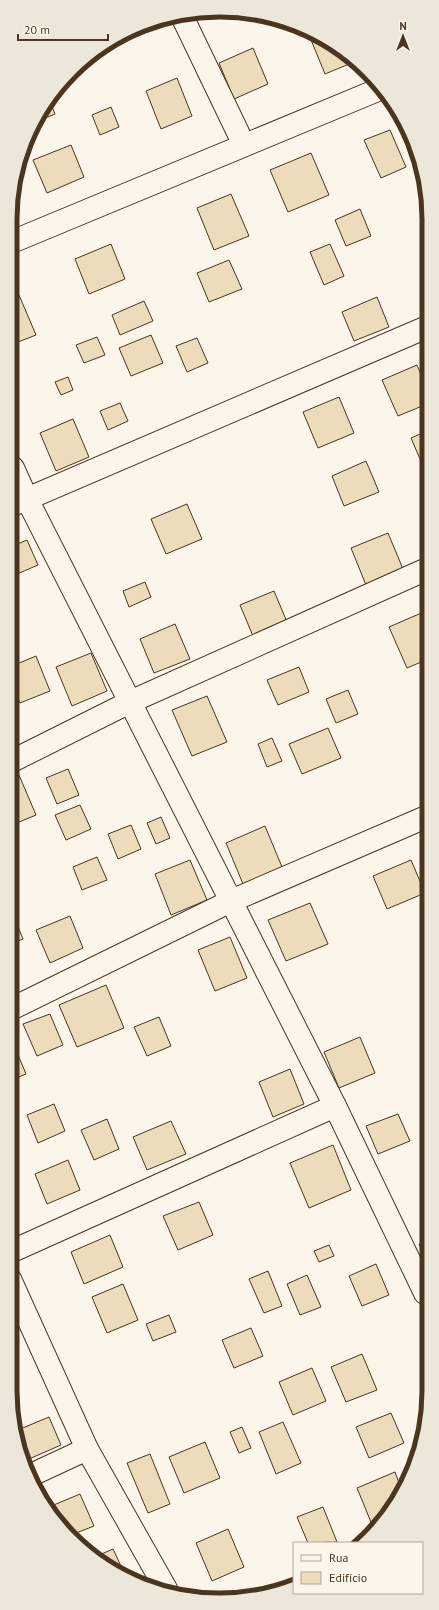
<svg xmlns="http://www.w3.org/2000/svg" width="439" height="1610" viewBox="0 0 439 1610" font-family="'PT Sans',sans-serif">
  <rect width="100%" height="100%" fill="#fbf6e9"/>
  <!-- building -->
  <g fill="#ecdcbc" stroke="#4a3520">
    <polygon points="314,33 354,62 325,74 309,35"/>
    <polygon points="253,48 268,84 234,99 219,63"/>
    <polygon points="177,78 192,116 161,129 146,91"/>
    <polygon points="49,99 55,114 38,121 45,103"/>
    <polygon points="111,107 119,127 100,135 92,115"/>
    <polygon points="390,130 406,167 381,178 364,140"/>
    <polygon points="71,145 84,177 47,193 33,160"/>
    <polygon points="311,153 329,195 288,212 270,170"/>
    <polygon points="231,194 249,236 214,250 197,208"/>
    <polygon points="360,209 371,236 346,246 335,220"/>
    <polygon points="111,244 125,279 89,294 75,259"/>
    <polygon points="330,244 344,276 324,285 310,252"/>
    <polygon points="229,260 242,289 209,302 197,273"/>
    <polygon points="19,295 36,335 13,344 14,297"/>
    <polygon points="377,297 389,327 354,341 342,312"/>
    <polygon points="144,301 153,321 120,335 112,315"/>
    <polygon points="151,335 163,363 131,376 119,348"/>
    <polygon points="97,337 105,355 84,363 76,345"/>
    <polygon points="197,338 208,363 187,372 176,346"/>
    <polygon points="417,365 427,390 427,404 398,416 382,380"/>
    <polygon points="68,377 73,390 61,395 55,382"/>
    <polygon points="339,397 354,433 318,448 303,412"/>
    <polygon points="120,403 128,421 108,430 100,411"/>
    <polygon points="73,419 89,457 56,471 40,433"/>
    <polygon points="427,431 427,465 423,466 411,438"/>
    <polygon points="366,461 379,492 344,506 332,476"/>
    <polygon points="187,504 202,539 166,554 151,519"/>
    <polygon points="388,533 403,569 366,585 351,548"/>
    <polygon points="27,540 38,565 17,574 13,562 13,546"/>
    <polygon points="145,582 151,597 129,607 123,591"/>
    <polygon points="274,591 287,622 253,636 240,605"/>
    <polygon points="13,607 17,618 13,619"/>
    <polygon points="426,611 426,660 407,668 389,627"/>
    <polygon points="175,624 190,659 154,673 140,639"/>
    <polygon points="91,653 107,691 72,706 56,667"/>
    <polygon points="36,656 50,691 20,703 12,684 12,666"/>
    <polygon points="299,667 309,692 278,705 267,680"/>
    <polygon points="348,690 358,714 336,723 326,699"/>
    <polygon points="207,696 227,742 192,756 172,710"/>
    <polygon points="328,728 341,758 302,774 289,744"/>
    <polygon points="272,738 282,761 267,767 258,744"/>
    <polygon points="68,769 79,795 57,804 46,778"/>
    <polygon points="19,775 36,815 12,825 12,778"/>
    <polygon points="80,805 91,829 66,840 55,815"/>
    <polygon points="161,817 170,838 156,844 147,823"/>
    <polygon points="131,825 141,849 118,859 108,834"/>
    <polygon points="265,826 282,867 243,884 226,843"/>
    <polygon points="97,857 107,880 82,890 73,867"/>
    <polygon points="190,860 207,900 171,915 155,874"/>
    <polygon points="411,860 425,893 387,909 373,876"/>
    <polygon points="310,903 328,944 286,961 268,920"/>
    <polygon points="12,912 23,939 11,944"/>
    <polygon points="70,916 83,948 50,963 36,930"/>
    <polygon points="230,937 247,978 215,991 198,950"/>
    <polygon points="106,985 124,1028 77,1047 59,1005"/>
    <polygon points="50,1014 63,1045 37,1056 23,1024"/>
    <polygon points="159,1017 171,1046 147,1056 134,1027"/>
    <polygon points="360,1037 375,1073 339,1088 324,1052"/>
    <polygon points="11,1038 26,1074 11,1080"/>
    <polygon points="290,1069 304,1104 273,1117 259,1082"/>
    <polygon points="54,1104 65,1131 38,1143 27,1115"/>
    <polygon points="398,1114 410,1141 378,1154 366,1126"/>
    <polygon points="107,1119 119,1149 94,1160 81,1130"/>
    <polygon points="171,1121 186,1154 147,1170 133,1137"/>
    <polygon points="333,1145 351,1190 309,1208 290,1163"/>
    <polygon points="68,1160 80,1190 47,1204 35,1174"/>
    <polygon points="199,1202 213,1235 178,1250 163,1216"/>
    <polygon points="110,1235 123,1267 84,1284 71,1252"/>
    <polygon points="425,1241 425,1258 419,1244"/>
    <polygon points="329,1245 334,1256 319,1262 314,1251"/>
    <polygon points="376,1264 389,1295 362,1306 349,1276"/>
    <polygon points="268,1271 282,1306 264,1313 249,1279"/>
    <polygon points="307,1275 321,1307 300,1315 287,1284"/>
    <polygon points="123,1284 138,1320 107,1333 92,1297"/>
    <polygon points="169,1315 176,1332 153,1341 146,1324"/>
    <polygon points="251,1328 263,1356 234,1368 222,1340"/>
    <polygon points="362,1354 377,1390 346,1402 331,1367"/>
    <polygon points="312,1368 326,1401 293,1415 279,1382"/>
    <polygon points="391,1413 404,1443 369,1458 356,1427"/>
    <polygon points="49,1417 61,1445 29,1459 18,1430"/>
    <polygon points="283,1422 301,1463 276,1474 259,1432"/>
    <polygon points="242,1427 251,1448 239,1453 230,1432"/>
    <polygon points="205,1442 220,1478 184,1493 169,1457"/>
    <polygon points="150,1454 170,1504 148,1513 127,1463"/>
    <polygon points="395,1472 402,1491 401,1495 373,1527 357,1488"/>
    <polygon points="80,1494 94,1526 71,1535 62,1529 49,1507"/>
    <polygon points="323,1507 337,1542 308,1543 297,1517"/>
    <polygon points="228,1529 244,1567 212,1581 196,1543"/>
    <polygon points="113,1549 126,1577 97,1556"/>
  </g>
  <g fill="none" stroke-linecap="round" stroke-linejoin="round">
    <!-- minor casing -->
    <g stroke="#4a3520" stroke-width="24">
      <g id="minor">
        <polyline points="181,14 244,145"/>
        <polyline points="14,241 380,89"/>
        <polyline points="13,468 27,499 335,1106 425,1293"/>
        <polyline points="15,504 427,327"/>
        <polyline points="12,761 130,702 427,569"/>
        <polyline points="11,1009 231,901 426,817"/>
        <polyline points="10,1252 335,1106"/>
        <polyline points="10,1279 87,1449 166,1589"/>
        <polyline points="29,1476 87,1449"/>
      </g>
    </g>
    <!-- minor -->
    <use href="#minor" stroke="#fbf6e9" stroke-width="22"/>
  </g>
  <!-- crop -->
  <path d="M0 0H439V1610H0ZM219 17H220A202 202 0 0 1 422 219V1391A202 202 0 0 1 220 1593H219A202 202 0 0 1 17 1391V219A202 202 0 0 1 219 17Z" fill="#ede7d9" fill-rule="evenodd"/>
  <path fill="none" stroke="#4a3520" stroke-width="5" d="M219 17H220A202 202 0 0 1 422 219V1391A202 202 0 0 1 220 1593H219A202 202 0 0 1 17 1391V219A202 202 0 0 1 219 17Z"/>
  <!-- legend -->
  <rect x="293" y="1542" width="130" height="52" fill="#fbf6e9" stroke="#b4a999"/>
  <rect x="301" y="1555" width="20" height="6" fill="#fbf6e9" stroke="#b4a999"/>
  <text x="329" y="1562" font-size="12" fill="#4a3520">Rua</text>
  <rect x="301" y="1572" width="20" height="12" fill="#ecdcbc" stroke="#b4a999"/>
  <text x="329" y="1582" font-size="12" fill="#4a3520">Edifício</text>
  <!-- north arrow -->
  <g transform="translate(403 36)" stroke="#fbf6e9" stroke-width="3" paint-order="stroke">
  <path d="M0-3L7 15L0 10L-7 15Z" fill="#4a3520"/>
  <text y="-6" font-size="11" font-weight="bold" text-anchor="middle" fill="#4a3520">N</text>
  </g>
  <!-- scale -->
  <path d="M18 34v6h90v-6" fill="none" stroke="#4a3520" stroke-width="2"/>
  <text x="24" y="34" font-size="12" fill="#4a3520" stroke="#fbf6e9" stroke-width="3" paint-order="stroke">20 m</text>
</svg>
